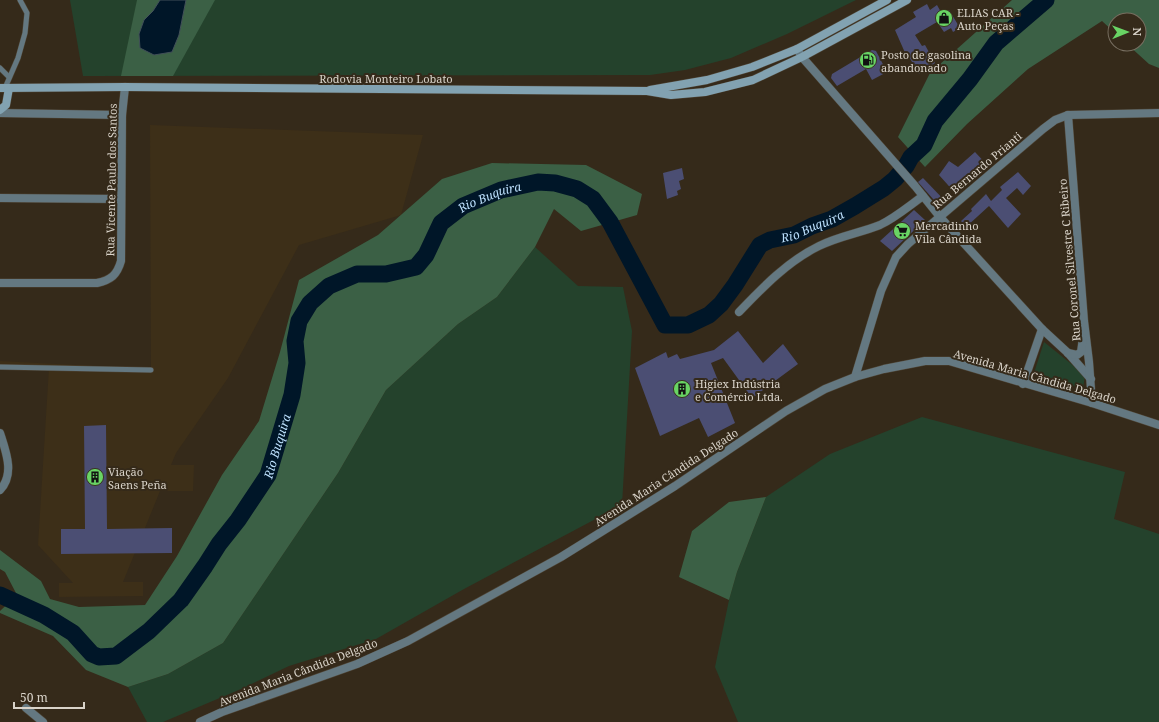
<svg xmlns="http://www.w3.org/2000/svg" width="1159" height="722" viewBox="0 0 1159 722" font-family="'Noto Serif',serif">
  <rect width="100%" height="100%" fill="#352a1a"/>
  <!-- built -->
  <polygon fill="#3d2f18" points="150,125 423,135 401,215 299,245 228,378 176,453 171,465 194,465 193,491 160,491 123,582 143,582 143,596 59,597 59,583 73,583 38,545 49,368 0,367 0,361 151,369"/>
  <!-- green -->
  <g fill="#24422c">
    <polygon points="70,0 856,0 787,34 731,58 685,70 650,75 83,76"/>
    <polygon points="535,247 578,286 623,287 632,331 622,505 464,589 376,639 289,666 241,689 163,722 147,722 128,687 168,674 223,643 338,473 386,390 458,324 497,297"/>
    <polygon points="1044,342 1085,375 1083,389 1034,373"/>
    <polygon points="922,417 1125,472 1114,519 1159,534 1159,722 738,722 715,667 729,600 737,572 766,497 830,454"/>
  </g>
  <!-- forest -->
  <g fill="#3b6045">
    <polygon points="137,0 215,0 173,76 121,76"/>
    <polygon points="1012,0 1159,0 1159,68 1149,64 1127,44 1139,44 1139,20 1115,20 1115,33 1102,21 1028,69 967,124 925,167 898,137 930,73"/>
    <polygon points="492,163 586,165 642,194 637,215 581,231 554,209 535,247 497,297 458,324 386,390 338,473 223,643 168,674 128,687 86,670 53,636 0,613 0,611 17,595 5,572 0,569 0,550 41,581 50,599 79,607 145,605 177,556 222,475 259,421 280,352 299,280 378,235 442,179"/>
    <polygon points="766,497 737,572 729,600 679,577 692,531 729,502"/>
  </g>
  <!-- water -->
  <polygon fill="#001628" stroke="#414f58" points="160,0 186,0 179,35 172,52 154,55 140,48 139,34 144,20 153,11"/>
  <g fill="none" stroke-linecap="round" stroke-linejoin="round">
    <!-- river -->
    <path stroke="#001628" stroke-width="17" id="s1" d="M0,595L44,615L73,633L92,654L99,657L116,656L149,631L181,600L205,566L219,544L238,520L268,475L292,395L297,363L295,341L299,321L310,303L329,286L357,274H386L416,267L426,255L441,223L463,206L501,190L538,182L555,183L577,189L593,199L610,222L665,325H688L709,315L721,304L735,285L760,245L770,240L794,235L812,226L832,219L855,206L884,188L895,179L906,166L911,157L924,145L935,121L970,79L996,43L1046,0"/>
  </g>
  <!-- building -->
  <g fill="#4b4e73">
    <polygon points="927,4 930,10 937,5 942,14 949,10 960,28 953,32 951,28 944,32 937,22 915,35 922,46 925,45 935,63 919,74 908,55 906,55 895,30 916,17 913,12"/>
    <polygon points="872,50 876,51 887,72 872,80 866,69 837,86 831,78 832,74"/>
    <polygon points="975,152 989,167 956,194 939,175 949,161 958,167"/>
    <polygon points="682,168 684,179 679,181 681,189 677,191 678,195 667,199 663,173"/>
    <polygon points="1018,172 1031,186 1023,195 1017,188 1006,198 1021,214 1008,228 989,206 966,227 961,221 972,211 971,209 986,194 991,201 1002,190 1000,187"/>
    <polygon points="923,178 947,203 941,208 918,182"/>
    <polygon points="914,210 925,220 892,251 880,241"/>
    <polygon points="738,331 763,363 783,344 798,364 752,398 723,358 711,363 735,423 708,437 699,418 660,436 635,368 666,352 668,358 677,354 680,359 714,350"/>
    <polygon points="106,425 107,529 172,528 172,553 61,554 61,529 85,529 84,426"/>
  </g>
  <g fill="none" stroke-linecap="round" stroke-linejoin="round">
    <!-- service casing -->
    <g stroke="#4f4536" stroke-width="6">
      <g id="service">
        <polyline points="0,68 9,77"/>
        <polyline points="5,88 18,58 25,33 27,13 20,0"/>
        <polyline points="0,367 151,370"/>
      </g>
    </g>
    <!-- minor casing -->
    <g stroke="#4f4536" stroke-width="9">
      <g id="minor">
        <polyline points="797,49 802,57 915,186 940,217 1042,329 1068,353 1091,379"/>
        <polyline points="0,113 122,115"/>
        <polyline points="1068,115 1084,321 1089,362 1092,403"/>
        <polyline points="0,198 121,199"/>
        <path d="M0,283H97C111,280 117,275 121,261L122,115L125,87"/>
        <path d="M739,312C763,287 788,261 819,246C839,236 860,233 880,225C895,218 909,206 923,196"/>
        <polyline points="1068,353 1077,355 1081,352 1083,338"/>
        <polyline points="855,377 881,291 896,257 908,244 1043,129 1055,120 1068,115 1159,113"/>
        <polyline points="1023,384 1042,329"/>
        <path d="M0,433C6,452 15,474 0,490"/>
        <polyline points="26,708 43,722"/>
        <polyline points="200,722 222,712 357,664 408,641 561,557 675,486 786,411 825,389 855,377 884,369 925,361 949,361 1092,403 1159,425"/>
      </g>
    </g>
    <!-- secondary casing -->
    <g stroke="#4f4536" stroke-width="9">
      <g id="secondary">
        <polyline points="0,88 125,87 647,91 671,95 705,92 753,80 802,57 907,0"/>
        <polyline points="650,90 707,80 752,67 797,49 887,0"/>
        <polyline points="0,110 6,105 9,88"/>
      </g>
    </g>
    <!-- service -->
    <use href="#service" stroke="#647881" stroke-width="5"/>
    <!-- minor -->
    <use href="#minor" stroke="#647881" stroke-width="8"/>
    <!-- secondary -->
    <use href="#secondary" stroke="#82a2b1" stroke-width="8"/>
  </g>
  <!-- icons -->
  <defs>
    <g id="shop-disc" transform="scale(0.9)"><circle r="9.5" fill="#69d464" stroke="#352a1a"/><path d="M-5-2.5h2.3a2.7 3.5 0 0 1 5.4 0H5L5.5 6h-11ZM-1.5-2.5h3a1.5 2.3 0 0 0-3 0Z" fill="#111"/></g>
    <g id="fuel-disc" transform="scale(0.9)"><circle r="9.5" fill="#69d464" stroke="#352a1a"/><path d="M-5.5-6h7V0h2V4h1.3V-2.5L3-4.5l.8-.8L6-3V5H2.5V1h-1V6h-7ZM-4.2-4.7v3.2H.2V-4.7Z" fill="#111"/></g>
    <g id="supermarket-disc" transform="scale(0.9)"><circle r="9.5" fill="#69d464" stroke="#352a1a"/><path d="M-6-5.5h2.5l.6 2H6L4.5 2H-2.5L-4.4-4H-6ZM-1.5 3.2a1.3 1.3 0 1 0 .1 0ZM3 3.2a1.3 1.3 0 1 0 .1 0Z" fill="#111"/></g>
    <g id="building-disc" transform="scale(0.9)"><circle r="9.5" fill="#69d464" stroke="#352a1a"/><path d="M-4-6H4V6H1V3H-1V6H-4ZM-2.5-4.3h1.7v1.8h-1.7ZM.8-4.3h1.7v1.8H.8ZM-2.5-1h1.7V.8h-1.7ZM.8-1h1.7V.8H.8Z" fill="#111"/></g>
  </defs>
  <g fill-rule="evenodd">
    <use href="#shop-disc" x="944" y="18"/>
    <use href="#fuel-disc" x="868" y="60"/>
    <use href="#supermarket-disc" x="902" y="231"/>
    <use href="#building-disc" x="682" y="389"/>
    <use href="#building-disc" x="95" y="477"/>
  </g>
  <g text-anchor="middle" dominant-baseline="central" stroke-width="4" stroke-linejoin="round" paint-order="stroke">
    <!-- poi labels -->
    <g font-size="11" fill="#d9d3c9" stroke="#352a1a" text-anchor="start">
      <text x="957" y="12">ELIAS CAR -<tspan x="957" dy="13">Auto Peças</tspan></text>
      <text x="881" y="54">Posto de gasolina<tspan x="881" dy="13">abandonado</tspan></text>
      <text x="915" y="225">Mercadinho<tspan x="915" dy="13">Vila Cândida</tspan></text>
      <text x="695" y="383">Higiex Indústria<tspan x="695" dy="13">e Comércio Ltda.</tspan></text>
      <text x="108" y="471">Viação<tspan x="108" dy="13">Saens Peña</tspan></text>
    </g>
    <!-- street labels -->
    <g font-size="11" fill="#d9d3c9" stroke="#352a1a">
      <text x="386" y="78">Rodovia Monteiro Lobato</text>
      <text transform="translate(977 170) rotate(-40)">Rua Bernardo Prianti</text>
      <text transform="translate(111 180) rotate(-89)">Rua Vicente Paulo dos Santos</text>
      <text transform="translate(1069 260) rotate(-95)">Rua Coronel Silvestre C Ribeiro</text>
      <text transform="translate(1035 376) rotate(16)">Avenida Maria Cândida Delgado</text>
      <text transform="translate(666 477) rotate(-33)">Avenida Maria Cândida Delgado</text>
      <text transform="translate(298 672) rotate(-21)">Avenida Maria Cândida Delgado</text>
    </g>
    <!-- water labels -->
    <g font-size="12" font-style="italic" fill="#bbdffc" stroke="#352a1a">
      <text stroke="none"><textPath href="#s1" startOffset="776">Rio Buquira</textPath></text>
      <text stroke="none"><textPath href="#s1" startOffset="1220">Rio Buquira</textPath></text>
      <text stroke="none"><textPath href="#s1" startOffset="404">Rio Buquira</textPath></text>
    </g>
  </g>
  <!-- north arrow -->
  <g transform="translate(1127 32) rotate(89)"><circle r="19" fill="#352a1a" stroke="#776e60"/>
  <path d="M0-3L7 15L0 10L-7 15Z" fill="#69d464"/>
  <text y="-6" font-size="11" font-weight="bold" text-anchor="middle" fill="#d9d3c9">N</text>
  </g>
  <!-- scale -->
  <path d="M14 702v6h70v-6" fill="none" stroke="#d9d3c9" stroke-width="2"/>
  <text x="20" y="702" font-size="12" fill="#d9d3c9" stroke="#352a1a" stroke-width="3" paint-order="stroke">50 m</text>
</svg>
